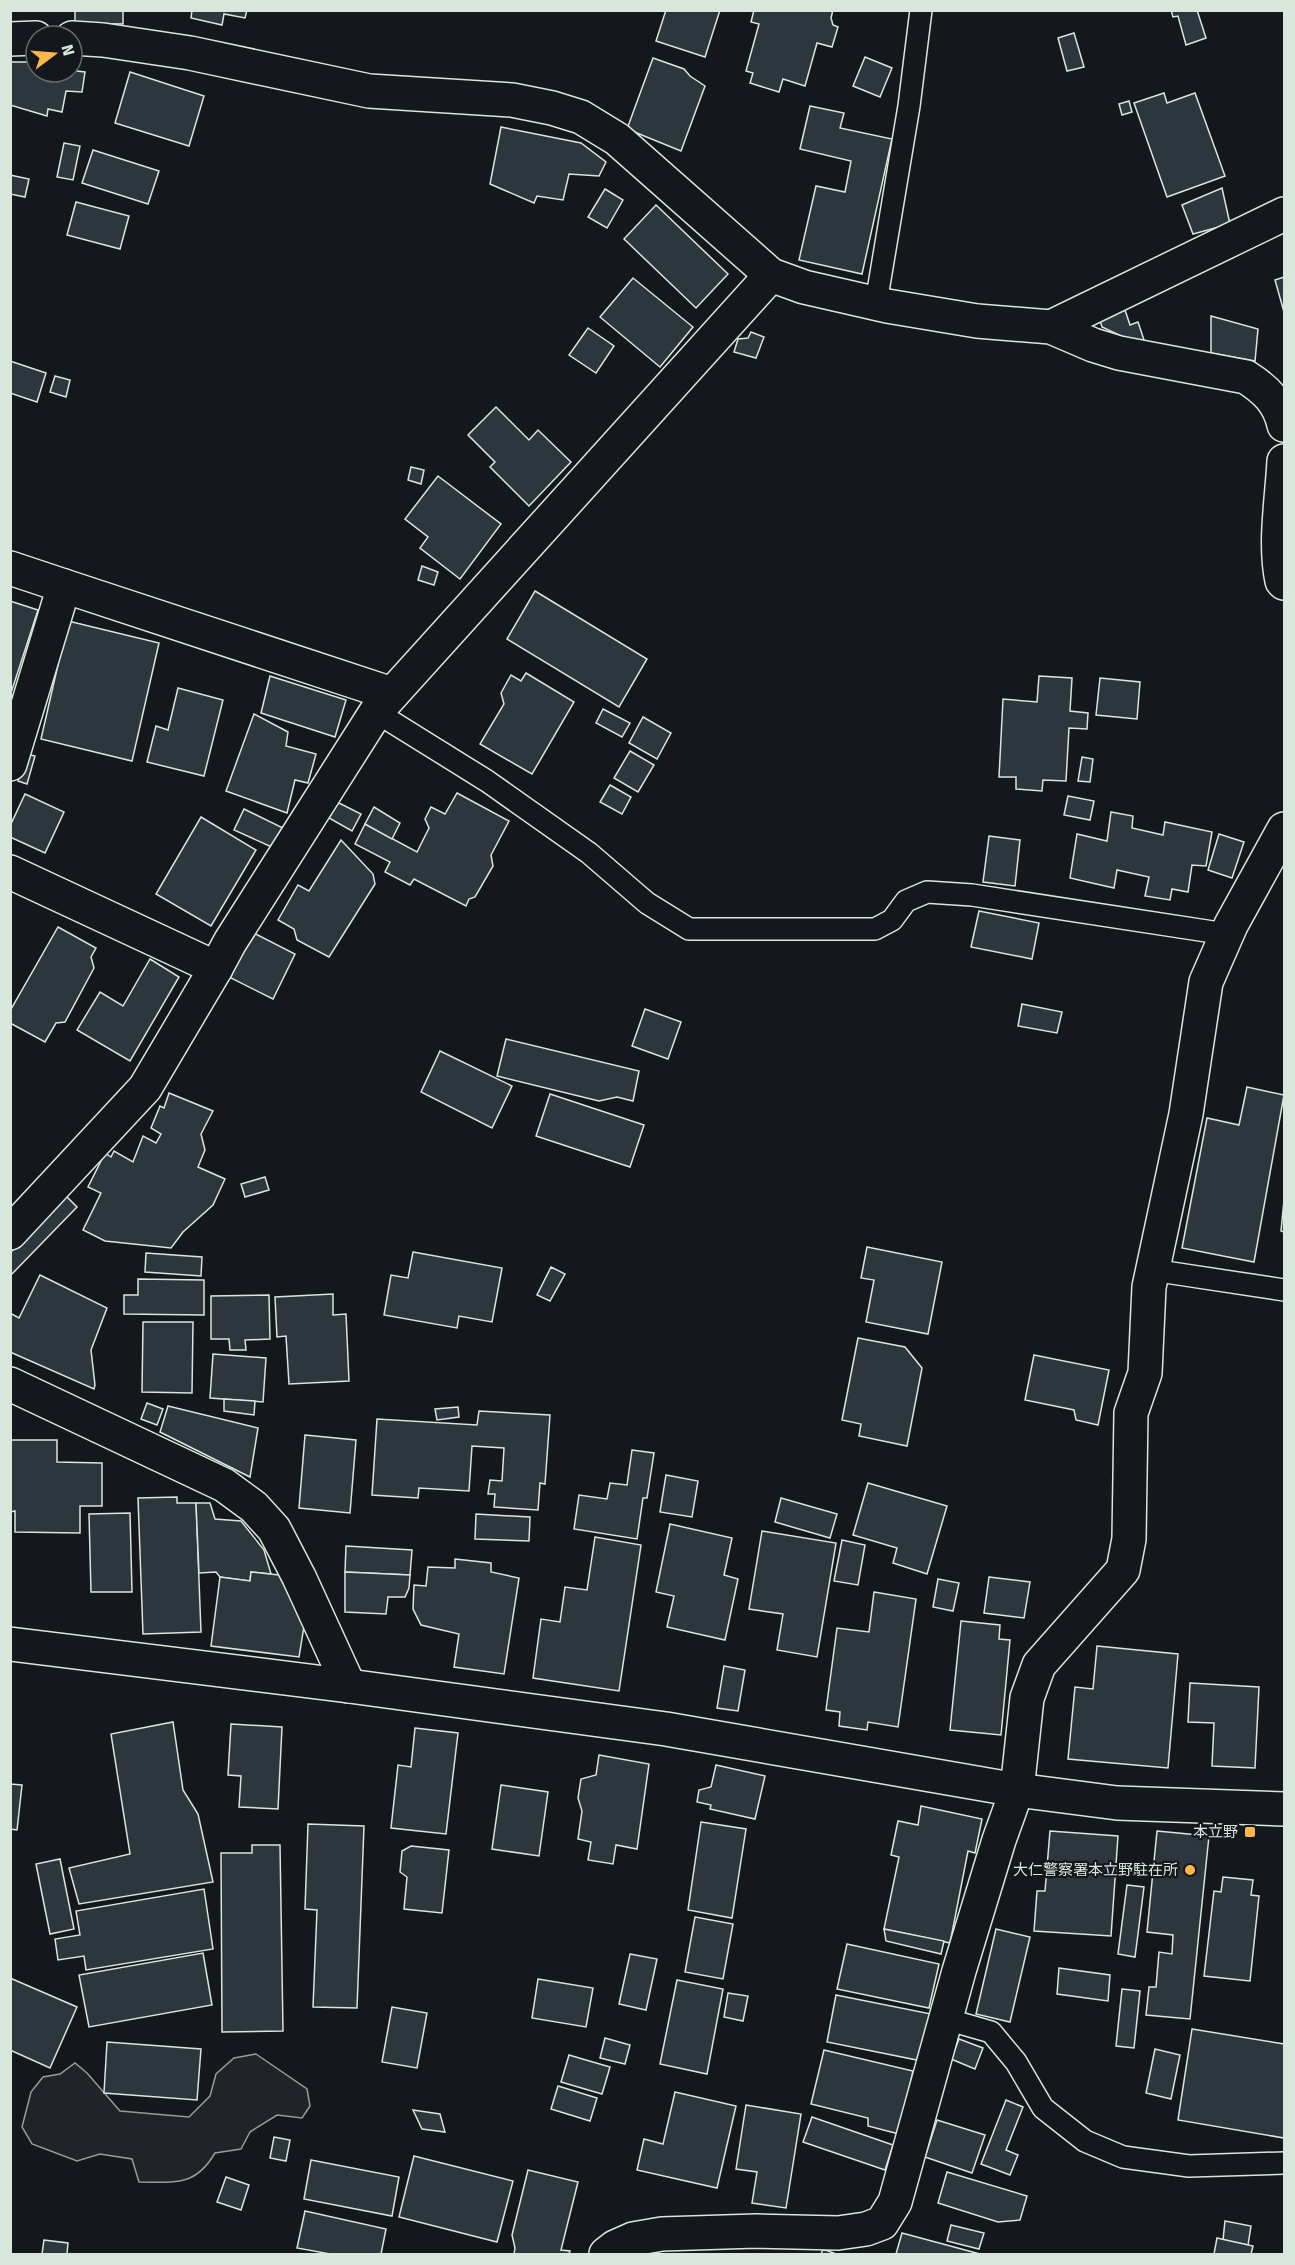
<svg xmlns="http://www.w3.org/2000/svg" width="1295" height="2265" viewBox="0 0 1295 2265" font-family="'Fira Sans','Noto Sans JP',sans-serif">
  <rect width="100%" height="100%" fill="#14181c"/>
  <!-- green -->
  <path fill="#202428" stroke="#939e99" stroke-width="1.5" d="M256,2054L307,2089L310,2106L302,2118L277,2115L250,2132L241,2149L215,2153C195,2187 175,2182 139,2182L132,2159L100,2154L77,2161L32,2144L22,2127L31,2092L43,2077L60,2074L75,2063L87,2073L120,2111L189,2117L210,2096L216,2074L234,2058Z"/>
  <!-- building -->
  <g fill="#2c363c" stroke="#d8e6dc" stroke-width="1.5">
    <polygon points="75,10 123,10 123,24 75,23"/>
    <polygon points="192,10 247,10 245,18 224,14 222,25 191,18"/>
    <polygon points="666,10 720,10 705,57 656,41"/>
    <polygon points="754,10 833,10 831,18 833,25 838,27 832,47 817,43 805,86 783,79 779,92 750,83 753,73 746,71 759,24 751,22"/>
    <polygon points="1171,10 1197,10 1206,38 1186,45 1178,16 1173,17"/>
    <polygon points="1074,33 1084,67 1067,71 1058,38"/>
    <polygon points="865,57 892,68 880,97 853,86"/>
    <polygon points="653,58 684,69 690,76 705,86 681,151 627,129"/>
    <polygon points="10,62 36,62 36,72 72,72 72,62 74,62 77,71 85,72 82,92 66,91 62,112 48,109 47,116 10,105"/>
    <polygon points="130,72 204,96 189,146 115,123"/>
    <polygon points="1164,93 1167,103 1195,93 1225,176 1167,197 1134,103"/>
    <polygon points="1129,101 1132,112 1122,115 1119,104"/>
    <polygon points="810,106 844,113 840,128 892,139 862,274 799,260 816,186 845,192 851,161 800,149"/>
    <polygon points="501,127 581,143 606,162 599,176 569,174 563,200 537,196 534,203 490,184"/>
    <polygon points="64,143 80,146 73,180 57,177"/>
    <polygon points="93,150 159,171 148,204 82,183"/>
    <polygon points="10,175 29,179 25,197 10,194"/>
    <polygon points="1222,188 1230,224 1193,234 1182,205"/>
    <polygon points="605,189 623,200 607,228 588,217"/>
    <polygon points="76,202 129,216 120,249 67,235"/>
    <polygon points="656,205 728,274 696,308 624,239"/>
    <polygon points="1284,277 1284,312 1275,280"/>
    <polygon points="633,278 693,327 660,367 600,317"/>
    <polygon points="1125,310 1130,325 1138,322 1144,340 1136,343 1102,327 1100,320"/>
    <polygon points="1211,316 1258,329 1255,361 1211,353"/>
    <polygon points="588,328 614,346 596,373 569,355"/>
    <polygon points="751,332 764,337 756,358 734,352 738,339 748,338"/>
    <polygon points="10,361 46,373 37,402 10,393"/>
    <polygon points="55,376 70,380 66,397 50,392"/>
    <polygon points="496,407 529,440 538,430 571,462 529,506 490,467 495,462 468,435"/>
    <polygon points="411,467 424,470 421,484 408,480"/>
    <polygon points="438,476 501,524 460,579 420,548 428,537 405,519"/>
    <polygon points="422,566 438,572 434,585 418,580"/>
    <polygon points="535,591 647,659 619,707 507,639"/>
    <polygon points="10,601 38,610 10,696"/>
    <polygon points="68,621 159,643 132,761 41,739"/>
    <polygon points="526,673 574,702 532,774 480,744 504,704 501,693 511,675 521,681"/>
    <polygon points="270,676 346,700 335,737 261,713"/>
    <polygon points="1039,676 1072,678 1070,711 1088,713 1087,729 1069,728 1066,781 1043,780 1042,791 1016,789 1016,777 999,777 1003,699 1037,702"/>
    <polygon points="1100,678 1140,682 1137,719 1096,715"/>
    <polygon points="178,688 223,700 204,776 147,762 156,726 168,730"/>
    <polygon points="603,709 630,723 622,737 596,723"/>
    <polygon points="254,714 288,732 286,746 316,754 308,783 295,780 287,813 226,791"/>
    <polygon points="643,717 671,733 657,759 629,743"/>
    <polygon points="630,751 654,765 638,792 614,778"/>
    <polygon points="27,754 35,756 27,784 18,781"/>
    <polygon points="1082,757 1093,759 1090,782 1078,781"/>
    <polygon points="610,785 631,797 622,814 600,802"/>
    <polygon points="457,793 509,821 491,855 493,866 475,897 469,899 466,906 414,879 410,885 385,872 390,862 355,844 365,824 417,852 429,828 425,819 431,807 445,814"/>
    <polygon points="25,794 64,812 45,853 10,837 10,826"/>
    <polygon points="1068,796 1094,801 1090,820 1064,815"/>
    <polygon points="337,802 361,814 352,831 329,818"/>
    <polygon points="374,807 400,823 392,839 365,824"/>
    <polygon points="244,809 283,828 274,848 234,830"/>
    <polygon points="1111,812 1133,816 1132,828 1163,835 1165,822 1212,832 1206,866 1192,865 1188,892 1172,889 1170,900 1145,896 1149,877 1117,870 1114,888 1070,878 1077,834 1107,841"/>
    <polygon points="201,817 256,850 211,926 156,894"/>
    <polygon points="1219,834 1244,842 1232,878 1208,870"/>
    <polygon points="989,836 1020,840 1015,886 983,882"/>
    <polygon points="341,840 373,874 375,884 329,957 297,940 294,929 278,920 298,885 309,891"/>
    <polygon points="979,911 1039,923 1032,959 971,947"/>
    <polygon points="58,927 96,948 91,957 94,968 65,1022 56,1023 45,1042 10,1023 10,1011"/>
    <polygon points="246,929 295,954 273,999 225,975"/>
    <polygon points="150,959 179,977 130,1061 77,1030 100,992 123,1006"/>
    <polygon points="1022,1004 1062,1012 1057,1033 1018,1026"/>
    <polygon points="645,1009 681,1022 668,1059 632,1046"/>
    <polygon points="506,1039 639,1071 633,1101 617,1097 599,1101 497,1076"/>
    <polygon points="440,1051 512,1086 492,1128 421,1092"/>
    <polygon points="1247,1087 1284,1095 1254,1262 1182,1248 1207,1118 1239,1125"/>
    <polygon points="169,1093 213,1111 201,1134 205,1150 198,1167 225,1179 213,1205 183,1232 171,1248 105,1241 83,1230 101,1193 88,1187 105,1153 111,1157 114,1151 133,1162 143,1136 156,1143 161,1134 151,1128 160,1106 164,1108"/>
    <polygon points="550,1094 644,1125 630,1167 536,1136"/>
    <polygon points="265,1177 269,1190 245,1197 241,1184"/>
    <polygon points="66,1196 77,1207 10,1276 10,1253"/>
    <polygon points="1284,1200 1284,1232 1281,1231"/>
    <polygon points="867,1247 942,1262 928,1334 866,1322 874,1280 861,1278"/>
    <polygon points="413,1252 502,1268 492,1322 459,1316 457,1328 384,1315 391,1275 408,1278"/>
    <polygon points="146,1253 202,1257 201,1276 145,1272"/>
    <polygon points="551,1267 565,1274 550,1301 537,1295"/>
    <polygon points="40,1275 107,1308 91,1350 95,1385 94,1389 10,1352 10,1313 19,1318"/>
    <polygon points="138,1279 204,1280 204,1315 124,1314 124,1295 138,1295"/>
    <polygon points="333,1294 333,1315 346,1314 349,1381 289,1384 286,1336 277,1337 275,1297"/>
    <polygon points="269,1295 270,1339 245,1340 246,1350 230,1350 229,1339 211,1339 211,1296"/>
    <polygon points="143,1322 193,1322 192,1393 142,1392"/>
    <polygon points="858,1338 905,1347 922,1368 907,1446 859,1436 861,1424 842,1420"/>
    <polygon points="213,1354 266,1358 263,1402 210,1398"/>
    <polygon points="1034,1355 1109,1370 1098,1425 1076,1420 1074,1410 1025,1400"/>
    <polygon points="224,1399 255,1401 254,1415 224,1411"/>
    <polygon points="147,1403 163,1409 157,1425 141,1419"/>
    <polygon points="168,1406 258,1428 250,1477 160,1432"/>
    <polygon points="458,1407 459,1417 437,1420 435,1409"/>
    <polygon points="479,1411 550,1415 545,1484 540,1483 538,1510 494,1507 495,1494 488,1494 490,1480 502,1481 504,1448 472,1446 469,1491 419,1488 418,1498 372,1495 377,1419 477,1425"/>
    <polygon points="305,1435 356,1440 350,1513 299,1508"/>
    <polygon points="10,1440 57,1440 57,1462 102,1463 102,1506 80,1506 80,1533 15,1532 15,1511 10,1512"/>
    <polygon points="632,1450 654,1453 647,1498 643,1498 637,1539 574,1529 579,1495 607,1499 610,1483 627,1485"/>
    <polygon points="666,1475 698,1481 692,1517 660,1512"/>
    <polygon points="868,1483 947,1506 927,1574 893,1563 897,1548 853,1535"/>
    <polygon points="177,1497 177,1503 196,1503 201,1632 143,1634 138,1498"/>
    <polygon points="781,1498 837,1514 830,1538 775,1522"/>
    <polygon points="196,1503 210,1503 215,1519 241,1521 264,1550 271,1574 251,1572 250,1581 220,1577 216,1572 199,1573"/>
    <polygon points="130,1513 132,1592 91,1592 89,1514"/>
    <polygon points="476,1514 530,1517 529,1541 475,1539"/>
    <polygon points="670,1524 732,1538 724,1575 738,1579 725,1640 667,1627 674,1596 656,1592"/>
    <polygon points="762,1531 836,1543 817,1657 777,1650 783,1614 749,1609"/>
    <polygon points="595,1537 641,1545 619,1691 533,1678 541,1619 560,1622 565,1587 587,1590"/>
    <polygon points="842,1540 865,1545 858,1585 834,1581"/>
    <polygon points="346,1546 412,1550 410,1575 345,1572"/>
    <polygon points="455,1559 491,1563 491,1572 519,1578 504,1674 454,1667 459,1634 421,1625 413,1609 414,1585 426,1586 428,1567 455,1568"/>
    <polygon points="251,1572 279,1575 304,1626 299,1657 211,1646 220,1577 250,1581"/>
    <polygon points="345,1572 410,1575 409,1588 405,1597 388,1597 386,1614 345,1612"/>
    <polygon points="989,1577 1030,1582 1024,1618 984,1613"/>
    <polygon points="938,1579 959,1583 953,1611 933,1607"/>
    <polygon points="874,1592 916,1599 898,1727 868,1722 867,1730 839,1726 840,1712 826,1710 837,1628 869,1632"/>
    <polygon points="961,1621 1000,1625 999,1639 1010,1640 1001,1735 950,1730"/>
    <polygon points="1097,1646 1178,1654 1168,1768 1068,1759 1075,1687 1093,1689"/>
    <polygon points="724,1666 745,1670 738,1711 717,1708"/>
    <polygon points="1190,1683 1259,1687 1255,1768 1212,1766 1214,1723 1188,1722"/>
    <polygon points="173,1722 183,1790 198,1814 213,1882 79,1904 69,1868 130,1854 111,1734"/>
    <polygon points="231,1724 282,1727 278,1809 239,1807 241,1776 228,1775"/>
    <polygon points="415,1728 458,1733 446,1834 391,1828 398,1765 411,1767"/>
    <polygon points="599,1755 649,1764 637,1849 616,1845 613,1864 588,1860 591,1842 578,1839 582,1811 578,1798 581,1779 596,1775"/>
    <polygon points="716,1765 765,1776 755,1819 710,1809 711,1805 697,1802 699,1790 711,1787"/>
    <polygon points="10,1784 22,1785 17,1830 10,1829"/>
    <polygon points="501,1785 548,1792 539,1856 492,1849"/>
    <polygon points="921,1806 982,1819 975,1853 968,1851 950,1943 884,1929 899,1857 891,1855 898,1821 918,1825"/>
    <polygon points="701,1822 746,1829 732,1918 688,1910"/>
    <polygon points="308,1824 364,1826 357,2008 313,2007 317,1910 305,1909"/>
    <polygon points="1050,1831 1118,1836 1111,1936 1034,1931 1037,1891 1045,1891"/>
    <polygon points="1157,1831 1209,1836 1190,2019 1146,2015 1149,1987 1156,1987 1159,1952 1172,1954 1173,1935 1147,1932"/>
    <polygon points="252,1845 280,1845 283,2031 222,2032 221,1853 252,1853"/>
    <polygon points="411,1846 449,1850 442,1913 404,1909 407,1877 400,1872 402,1851"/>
    <polygon points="60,1859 74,1929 50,1934 36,1864"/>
    <polygon points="1223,1877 1253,1880 1251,1895 1259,1896 1250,1981 1204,1976 1214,1891 1221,1892"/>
    <polygon points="1127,1885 1144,1887 1135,1957 1118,1954"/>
    <polygon points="204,1889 213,1949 86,1970 84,1956 58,1960 55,1939 80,1935 76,1911"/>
    <polygon points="695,1917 733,1924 723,1979 685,1972"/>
    <polygon points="884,1929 944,1941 941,1954 886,1941"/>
    <polygon points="996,1929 1030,1937 1010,2022 976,2014"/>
    <polygon points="847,1944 939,1964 929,2008 837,1989"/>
    <polygon points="203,1953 212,2005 89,2027 79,1975"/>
    <polygon points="630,1954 657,1959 646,2010 619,2004"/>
    <polygon points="1059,1968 1110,1975 1108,2001 1057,1994"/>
    <polygon points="10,1978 77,2007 50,2068 10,2050"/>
    <polygon points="538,1979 593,1988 586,2027 532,2018"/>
    <polygon points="677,1980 723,1989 707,2074 660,2064"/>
    <polygon points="1122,1989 1140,1991 1134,2048 1116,2046"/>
    <polygon points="728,1993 748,1996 743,2021 724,2017"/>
    <polygon points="836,1995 931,2014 922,2061 827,2042"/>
    <polygon points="392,2007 427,2013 417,2068 382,2062"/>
    <polygon points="1192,2029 1284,2044 1284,2138 1178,2120"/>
    <polygon points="605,2038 630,2045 625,2064 600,2058"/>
    <polygon points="959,2039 983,2048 975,2069 951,2059"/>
    <polygon points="107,2042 201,2049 197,2100 104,2093"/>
    <polygon points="1155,2049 1180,2055 1171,2099 1146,2093"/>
    <polygon points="824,2050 913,2071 899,2134 868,2126 868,2118 811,2104"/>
    <polygon points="569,2055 610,2067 602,2094 561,2082"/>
    <polygon points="558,2086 597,2098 590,2121 551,2109"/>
    <polygon points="675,2092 736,2106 717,2188 637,2170 644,2139 663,2144"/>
    <polygon points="1006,2100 1023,2107 1006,2150 1018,2155 1010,2175 981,2164"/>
    <polygon points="746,2105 801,2114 786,2208 752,2203 757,2172 736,2169"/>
    <polygon points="413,2110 440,2114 445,2132 422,2129"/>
    <polygon points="812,2117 893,2145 885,2170 803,2142"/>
    <polygon points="937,2120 985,2135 972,2173 925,2157"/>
    <polygon points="274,2137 290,2140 286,2161 270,2158"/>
    <polygon points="414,2156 513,2181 497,2242 399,2217"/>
    <polygon points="311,2160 399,2177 392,2216 304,2199"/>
    <polygon points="528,2170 578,2182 561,2250 570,2251 569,2254 514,2254 515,2248 512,2235"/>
    <polygon points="947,2172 1027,2196 1020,2220 998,2222 938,2203"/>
    <polygon points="226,2177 249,2185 241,2210 217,2202"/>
    <polygon points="305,2211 386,2229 381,2254 330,2254 297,2248"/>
    <polygon points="1225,2221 1251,2226 1248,2245 1223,2240"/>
    <polygon points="951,2225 984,2233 979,2249 947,2241"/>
    <polygon points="902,2233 980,2254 896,2254"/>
    <polygon points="1217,2238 1253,2246 1251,2254 1214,2254"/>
    <polygon points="44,2240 68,2243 67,2254 42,2254"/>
    <polygon points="823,2249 836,2254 821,2254"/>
  </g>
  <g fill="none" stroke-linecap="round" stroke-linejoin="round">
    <!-- lane casing -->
    <g stroke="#d8e6dc" stroke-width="24">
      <g id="lane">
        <polyline points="876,303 909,106 921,10"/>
        <polyline points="376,712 487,781 589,853 647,903 689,929 875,929 892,920 906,901 927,892 972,895 1226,934"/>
        <polyline points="1152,1270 1284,1290"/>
        <polyline points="946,2019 991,2032 1016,2062 1043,2108 1085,2141 1123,2157 1189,2166 1284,2163"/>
      </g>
    </g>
    <!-- street casing -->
    <g stroke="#d8e6dc" stroke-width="36">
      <g id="street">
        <path d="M72,38L103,40L190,53L369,91L512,100L552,108L581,117L617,139L771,275L804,287L887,306L977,321L1051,327L1093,345L1119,353L1246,377C1265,389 1279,402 1284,425"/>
        <polyline points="10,39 36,38"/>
        <polyline points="1051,327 1284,214"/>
        <path d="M1284,461C1282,500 1274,543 1282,581L1284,583"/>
        <polyline points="10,568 64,586 10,764"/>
        <polyline points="64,586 392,694"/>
        <polyline points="10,872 216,968"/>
        <polyline points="10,1233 145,1088 216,968 230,942 376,712 771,275"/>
        <polyline points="10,1384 224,1485 254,1507 274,1529 299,1577 349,1686"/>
        <polyline points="10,1644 349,1686 666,1729 1017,1790 1117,1803 1284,1809"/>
        <polyline points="606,2254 615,2247 633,2239 662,2234 756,2231 838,2233 866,2229 882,2223 895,2202 959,1971 999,1840 1017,1790 1027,1698 1039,1665 1123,1570 1129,1539 1131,1413 1145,1373 1149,1287 1186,1114 1206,982 1231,925 1284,829"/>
      </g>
    </g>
    <!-- lane -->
    <use href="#lane" stroke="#14181c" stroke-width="21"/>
    <!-- street -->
    <use href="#street" stroke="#14181c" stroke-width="33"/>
  </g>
  <!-- markers -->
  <g fill="#ffb74d" stroke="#14181c" stroke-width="2">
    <rect x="1244" y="1826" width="12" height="12" rx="3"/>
    <circle cx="1190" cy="1870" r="6"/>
  </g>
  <g text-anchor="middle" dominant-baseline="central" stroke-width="4.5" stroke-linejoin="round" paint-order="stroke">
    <!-- poi labels -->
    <g font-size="15" fill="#d8e6dc" stroke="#14181c" text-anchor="end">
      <text x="1238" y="1832">本立野</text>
      <text x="1178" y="1870">大仁警察署本立野駐在所</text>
    </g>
  </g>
  <!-- border -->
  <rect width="1295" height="2265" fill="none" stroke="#d8e6dc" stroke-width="24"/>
  <!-- north arrow -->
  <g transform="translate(54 54) rotate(74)"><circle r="28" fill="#14181c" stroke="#626a69" stroke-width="1.5"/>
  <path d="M0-4.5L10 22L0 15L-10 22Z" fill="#ffb74d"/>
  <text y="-9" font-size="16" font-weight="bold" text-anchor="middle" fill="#d8e6dc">N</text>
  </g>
</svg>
